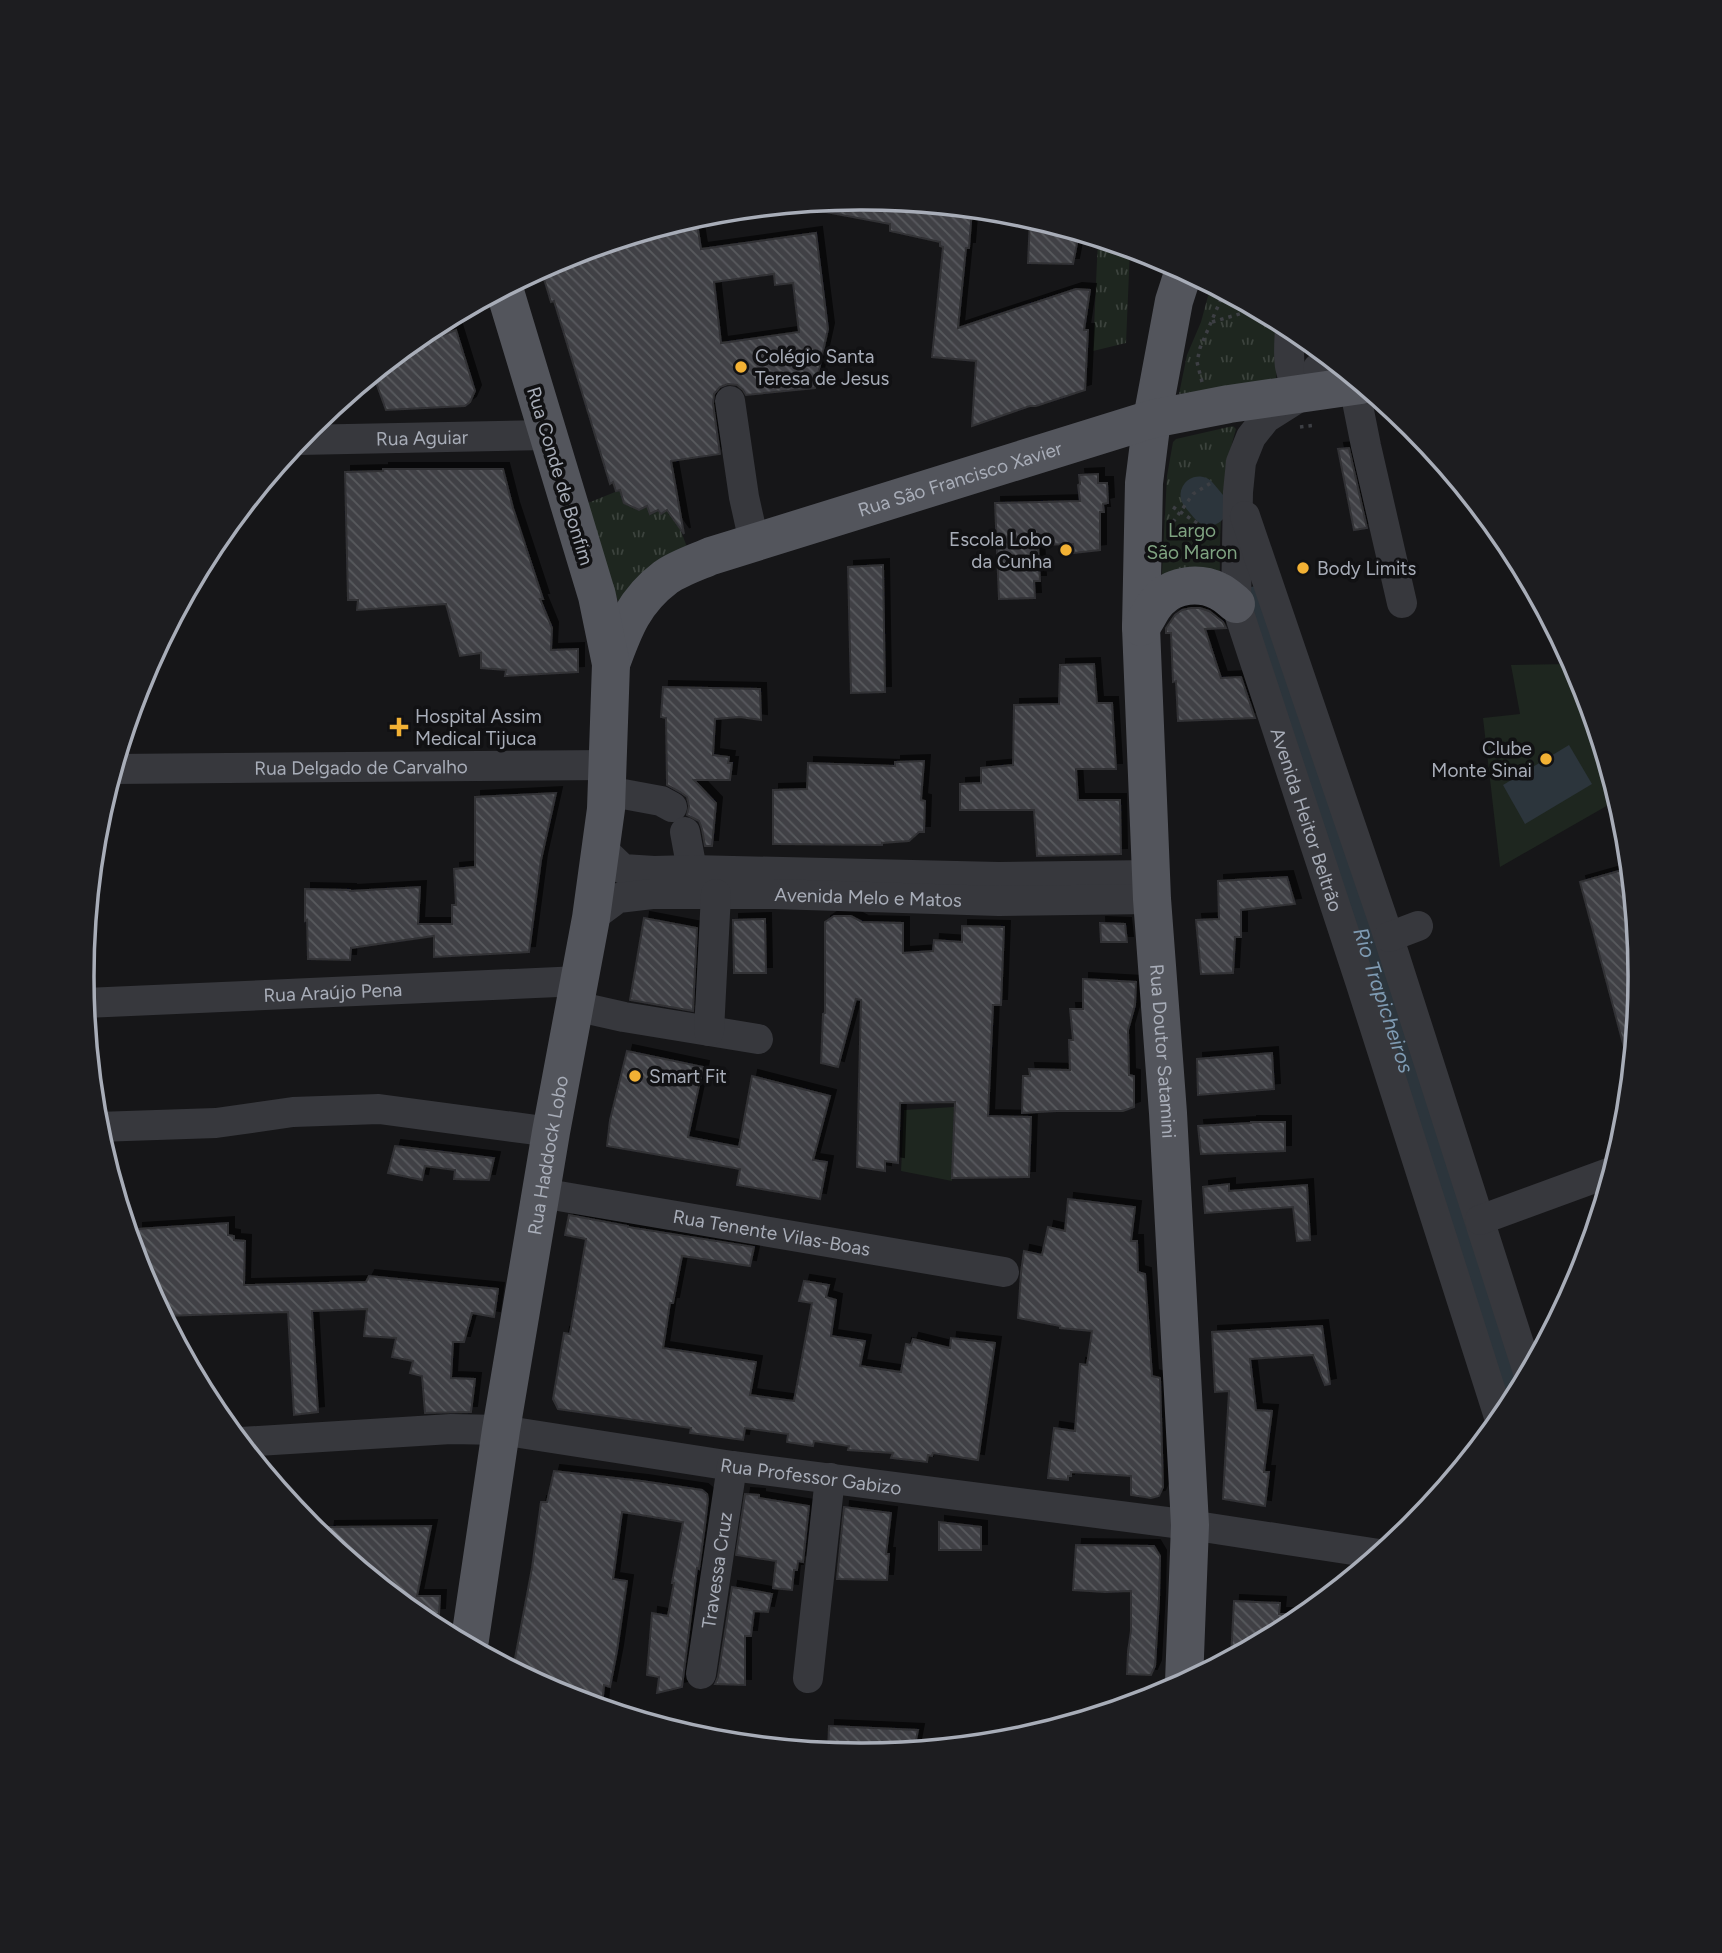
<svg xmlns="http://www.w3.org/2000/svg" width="1722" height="1953" viewBox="0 0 1722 1953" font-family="Figtree,sans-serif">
  <defs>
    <pattern id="grass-tufts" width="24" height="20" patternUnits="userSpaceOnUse" patternTransform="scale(1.75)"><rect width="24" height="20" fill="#1e261f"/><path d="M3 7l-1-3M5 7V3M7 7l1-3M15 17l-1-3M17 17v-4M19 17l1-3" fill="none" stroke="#3c433d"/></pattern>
    <pattern id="building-back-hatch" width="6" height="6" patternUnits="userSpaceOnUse" patternTransform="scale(1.75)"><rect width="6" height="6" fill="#404145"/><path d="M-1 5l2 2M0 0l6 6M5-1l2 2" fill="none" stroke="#595a5e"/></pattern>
    <filter id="shadow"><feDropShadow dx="6" dy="-6" stdDeviation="0" flood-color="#0009"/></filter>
  </defs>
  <rect width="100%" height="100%" fill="#161618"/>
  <!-- grass -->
  <g fill="url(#grass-tufts)" fill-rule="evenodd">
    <polygon points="1098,239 1130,248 1126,343 1093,351"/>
    <polygon points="1211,285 1279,321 1276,381 1179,394 1187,355 1201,322"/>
    <path d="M1233,426L1236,429C1221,479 1219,532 1220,584L1161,591L1167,476L1173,442L1176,439ZM1207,489L1217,501L1201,513L1191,501Z"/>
    <polygon points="620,490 623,500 638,510 647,506 650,513 658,510 661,514 667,510 670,513 680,509 680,529 687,547 622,601 618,601 583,505"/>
  </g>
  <!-- garden -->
  <g fill="#1e261f">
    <polygon points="1569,656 1581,679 1617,800 1500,867 1483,718 1520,714 1511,665 1569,664"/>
    <polygon points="954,1107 952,1181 901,1171 904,1110"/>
  </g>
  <!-- water -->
  <polygon fill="#2c353c" points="1569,745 1592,784 1525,824 1503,785"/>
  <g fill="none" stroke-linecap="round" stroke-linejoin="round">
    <!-- river -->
    <g stroke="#2c353c" stroke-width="37">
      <polyline points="1199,495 1209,507"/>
      <path id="s1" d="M1254,605L1515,1397"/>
    </g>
  </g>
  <!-- building -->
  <g fill="url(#building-back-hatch)" stroke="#303034" stroke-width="2" fill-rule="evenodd" filter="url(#shadow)">
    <polygon points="861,198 972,209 969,248 966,248 958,328 1076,289 1090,290 1084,330 1088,330 1085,390 1036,406 1030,406 972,426 976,361 932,357 943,247 940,246 940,242 890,231 890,224 804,208 804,203"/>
    <path d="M696,217L701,249L816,233L828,329L815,388L746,395L743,390L737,385L728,384L720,387L714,394L713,404L720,454L671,461L684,534L667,510L661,514L658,510L650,514L647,506L639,510L624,503L620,490L616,491L613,482L610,484L554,301L551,302L541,269L563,257ZM774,274L775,285L793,283L799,332L721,343L714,282Z"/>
    <polygon points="1030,218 1079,233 1073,264 1028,263"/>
    <polygon points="456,330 475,391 470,402 465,406 386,410 373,374 414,341 415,345"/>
    <polygon points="1349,448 1367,528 1354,530 1338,449"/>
    <polygon points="383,469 503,469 513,508 543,599 540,599 552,628 551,650 578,649 578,672 505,676 506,670 481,668 481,653 460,656 446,604 357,610 358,600 348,600 345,472 383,471"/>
    <polygon points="1098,474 1098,483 1107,483 1108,503 1103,504 1104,512 1100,512 1100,550 1074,553 1073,544 1038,545 1040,581 1034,581 1035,598 999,599 995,503 1080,501 1078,485 1080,484 1079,475"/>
    <polygon points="883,565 885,692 851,693 848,567"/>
    <polygon points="1191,608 1200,608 1209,611 1223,622 1226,628 1205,629 1221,678 1241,677 1255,718 1178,721 1176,681 1173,682 1171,633 1166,633 1166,628 1175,615 1182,610"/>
    <polygon points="1094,664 1097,703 1112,703 1116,769 1076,769 1078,800 1120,800 1121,854 1037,856 1034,810 960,810 960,784 981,783 981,768 1013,765 1014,705 1059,704 1060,665"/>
    <polygon points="663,687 760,689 761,720 740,717 715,719 713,755 729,757 728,763 732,763 730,780 694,780 716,803 712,846 705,846 702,829 699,821 687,815 689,806 687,797 680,792 667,785 666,718 661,717"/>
    <polygon points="924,761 921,800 925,801 924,832 919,832 909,841 882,843 882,845 773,844 773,790 807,789 808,763 895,766 895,762"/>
    <polygon points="556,793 541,860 529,952 434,957 434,936 351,948 350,960 308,959 307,920 305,921 305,889 350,890 350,891 420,887 418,924 452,924 452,905 456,905 454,869 475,867 475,797"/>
    <polygon points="1629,868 1640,977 1631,1066 1629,1066 1580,882"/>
    <polygon points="1287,877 1295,904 1241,910 1241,937 1235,937 1233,973 1201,974 1196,920 1219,919 1218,881"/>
    <polygon points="834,916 851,916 862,922 903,923 903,953 933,951 934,940 962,942 962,926 1004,927 1001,1005 993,1005 988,1116 1031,1117 1029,1177 952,1178 955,1102 900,1103 898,1163 885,1161 885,1171 857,1167 861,1000 856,999 838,1067 821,1063 823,1014 825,1013 825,922"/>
    <polygon points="644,918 697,928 693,1011 630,1000"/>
    <polygon points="765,919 766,973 734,973 733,920"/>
    <polygon points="1100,923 1125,924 1127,942 1101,942"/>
    <polygon points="1083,979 1136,982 1135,1005 1128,1030 1129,1075 1134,1076 1134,1107 1123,1111 1057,1111 1022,1113 1023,1076 1030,1076 1029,1069 1070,1070 1069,1040 1073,1040 1070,1009 1083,1009"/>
    <polygon points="627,1051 703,1067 688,1137 739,1147 752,1076 830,1096 813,1160 827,1162 820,1199 737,1185 740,1169 607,1146 610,1120"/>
    <polygon points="1272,1053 1274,1089 1198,1095 1197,1059"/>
    <polygon points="1251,1122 1285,1122 1285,1151 1201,1154 1198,1126 1251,1123"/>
    <polygon points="395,1146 494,1158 489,1180 454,1179 455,1170 425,1166 422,1180 388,1173"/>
    <polygon points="1229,1184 1229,1191 1307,1185 1310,1240 1297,1241 1293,1207 1205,1213 1203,1187"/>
    <polygon points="1068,1199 1135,1207 1131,1241 1137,1241 1138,1272 1145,1274 1152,1376 1160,1378 1163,1487 1159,1496 1151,1498 1131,1495 1131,1476 1071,1472 1071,1476 1068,1476 1068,1480 1048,1478 1054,1428 1075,1431 1080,1364 1087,1365 1092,1331 1060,1328 1060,1326 1018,1318 1021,1272 1024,1251 1042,1255 1048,1227 1065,1231"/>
    <polygon points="569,1215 628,1226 628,1227 754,1247 750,1266 682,1256 673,1303 670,1303 663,1348 756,1362 750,1395 794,1401 812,1303 799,1301 804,1281 829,1285 826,1297 836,1300 831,1336 865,1341 860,1366 901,1372 906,1344 911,1345 913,1339 950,1348 951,1338 995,1343 978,1460 933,1453 932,1456 928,1455 927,1462 891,1458 893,1453 848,1450 849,1446 814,1441 813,1446 787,1442 788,1434 745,1428 743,1440 690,1433 691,1428 558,1409 553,1399 564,1333 570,1334 586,1239 565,1235"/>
    <polygon points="228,1223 228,1235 234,1236 234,1240 245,1241 244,1285 366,1282 369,1276 498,1289 494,1317 472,1313 464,1342 453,1342 451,1378 475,1379 471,1412 425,1413 422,1376 410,1373 413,1361 392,1357 396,1338 364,1336 367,1309 312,1311 318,1412 294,1415 288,1312 164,1316 141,1274 137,1261 137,1229"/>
    <polygon points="1322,1326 1330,1384 1325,1385 1313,1355 1250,1359 1256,1410 1272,1411 1264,1472 1269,1472 1265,1506 1223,1499 1229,1391 1215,1392 1212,1332"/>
    <polygon points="554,1471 642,1481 702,1490 707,1494 708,1499 705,1525 699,1569 697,1568 682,1687 657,1693 659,1677 647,1675 652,1613 668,1616 674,1583 672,1583 683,1522 622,1512 613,1579 627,1581 617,1651 610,1687 604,1685 602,1708 563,1696 513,1669 532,1568 541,1502 547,1502"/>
    <polygon points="745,1494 759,1495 759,1498 809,1506 803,1562 798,1561 797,1570 794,1570 792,1590 773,1588 776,1561 736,1555"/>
    <polygon points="844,1507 891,1513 886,1554 889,1554 887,1580 837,1579"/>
    <polygon points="939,1522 981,1527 981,1550 939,1550"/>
    <polygon points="431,1526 417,1596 440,1596 439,1614 417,1615 327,1541 329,1527"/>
    <polygon points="1076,1545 1154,1546 1160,1556 1159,1600 1155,1666 1151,1675 1127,1674 1128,1651 1131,1631 1131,1591 1105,1592 1073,1590"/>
    <polygon points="732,1587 772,1594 768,1612 754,1611 751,1636 745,1636 745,1685 715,1684 718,1677"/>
    <polygon points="1234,1601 1280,1603 1279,1614 1291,1614 1290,1626 1231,1657"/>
    <polygon points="829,1726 918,1730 914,1750 861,1755 828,1752"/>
  </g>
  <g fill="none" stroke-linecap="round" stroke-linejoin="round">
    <!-- path -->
    <g stroke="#3d3f44" stroke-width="3.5" stroke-dasharray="3.5 5" stroke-linecap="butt">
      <polyline points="1212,322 1253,310"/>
      <polyline points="1202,382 1197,362 1200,348 1224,292"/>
      <polyline points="1300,427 1316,425"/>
      <polyline points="1173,507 1203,527 1212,536"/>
      <polyline points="1173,522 1193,494 1214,481"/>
    </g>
    <!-- minor -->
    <g stroke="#37383d" stroke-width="30">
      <path id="s2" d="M1290,327C1289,353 1285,374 1304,394L1266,418L1251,437L1241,462L1238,492L1236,604L1360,981L1500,1420"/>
      <polyline points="1318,368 1338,365"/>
      <polyline points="1354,386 1366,446 1402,603"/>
      <polyline points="730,401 744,497 754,542"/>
      <path id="s3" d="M298,440L547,435"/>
      <polyline points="1245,516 1385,926 1528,1372"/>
      <path id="s4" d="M114,769L608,765"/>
      <polyline points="607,791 661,801 672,807"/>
      <polyline points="685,832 692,870"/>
      <polyline points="601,848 623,869 654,871 692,870 999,877 1152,875"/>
      <path id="s5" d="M591,918L618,898L652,894H774L999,901L1152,899"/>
      <polyline points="1389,937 1418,926"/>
      <path id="s6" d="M85,1003L580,981"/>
      <polyline points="575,1006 624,1017 758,1039"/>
      <polyline points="709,1031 716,894"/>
      <polyline points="97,1127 216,1123 293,1112 379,1109 551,1132"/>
      <path id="s7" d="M541,1193L1004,1272"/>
      <polyline points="1480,1220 1611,1172"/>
      <path id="s8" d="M241,1442L451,1429L501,1430L732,1466L1190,1525L1379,1554"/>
      <path id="s9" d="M701,1674L732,1466"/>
      <polyline points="808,1678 830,1478"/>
    </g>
    <!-- major -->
    <g stroke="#53555c" stroke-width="38">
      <path id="s10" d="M1184,270L1174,301L1152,419L1144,483L1141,627L1152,899L1168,1113L1190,1525L1184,1682"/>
      <path d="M1141,627C1147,619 1152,606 1160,599C1175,584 1200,582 1218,591C1225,594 1231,600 1236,604"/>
      <path id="s11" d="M611,664C624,628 634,601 666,577C679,568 697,562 711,556L1152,419L1229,404L1361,385"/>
      <path id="s12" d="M469,1646L501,1430L551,1132L591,918L606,809L611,664L597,596L504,288"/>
    </g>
  </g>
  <!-- markers -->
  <g fill="#f2b134" stroke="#111113" stroke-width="2.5">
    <circle cx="741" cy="367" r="7"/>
    <circle cx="1066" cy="550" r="7"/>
    <circle cx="1303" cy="568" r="7"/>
    <path d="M395.5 716.5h7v7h7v7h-7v7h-7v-7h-7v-7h7z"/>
    <circle cx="1546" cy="759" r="7"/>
    <circle cx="635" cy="1076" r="7"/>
  </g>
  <g text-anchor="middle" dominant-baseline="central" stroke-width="7" stroke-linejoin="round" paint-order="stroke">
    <!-- poi labels -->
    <g font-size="19" fill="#a8adb8" stroke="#111113" text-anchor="start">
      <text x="755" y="356">Colégio Santa<tspan x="755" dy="22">Teresa de Jesus</tspan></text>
      <text x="1052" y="539" text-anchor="end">Escola Lobo<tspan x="1052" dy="22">da Cunha</tspan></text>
      <text x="1317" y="568">Body Limits</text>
      <text x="415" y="716">Hospital Assim<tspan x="415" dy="22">Medical Tijuca</tspan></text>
      <text x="1532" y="748" text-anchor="end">Clube<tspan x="1532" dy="22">Monte Sinai</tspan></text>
      <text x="649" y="1076">Smart Fit</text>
    </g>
    <!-- street labels -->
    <g font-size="19" fill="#a8adb8" stroke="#111113">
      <text stroke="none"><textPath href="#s3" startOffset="124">Rua Aguiar</textPath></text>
      <text transform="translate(560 476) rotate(73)">Rua Conde de Bonfim</text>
      <text stroke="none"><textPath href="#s11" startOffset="415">Rua São Francisco Xavier</textPath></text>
      <text stroke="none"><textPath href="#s4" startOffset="247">Rua Delgado de Carvalho</textPath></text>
      <text stroke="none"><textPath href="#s2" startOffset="536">Avenida Heitor Beltrão</textPath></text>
      <text stroke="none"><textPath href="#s5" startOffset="284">Avenida Melo e Matos</textPath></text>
      <text stroke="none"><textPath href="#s6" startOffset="248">Rua Araújo Pena</textPath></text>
      <text stroke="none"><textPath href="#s10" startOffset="786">Rua Doutor Satamini</textPath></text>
      <text stroke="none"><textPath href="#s12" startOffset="497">Rua Haddock Lobo</textPath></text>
      <text stroke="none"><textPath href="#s7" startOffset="234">Rua Tenente Vilas-Boas</textPath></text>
      <text stroke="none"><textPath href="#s8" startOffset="574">Rua Professor Gabizo</textPath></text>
      <text stroke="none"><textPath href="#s9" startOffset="105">Travessa Cruz</textPath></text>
    </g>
    <!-- park labels -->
    <g font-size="19" fill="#7fa381" stroke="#111113">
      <text x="1192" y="530">Largo<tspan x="1192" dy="22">São Maron</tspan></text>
    </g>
    <!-- water labels -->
    <g font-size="21" font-style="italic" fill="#7f9bb3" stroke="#111113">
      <text stroke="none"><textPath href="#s1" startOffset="416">Rio Trapicheiros</textPath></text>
    </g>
  </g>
  <!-- crop -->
  <path d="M0 0H1722V1953H0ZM860 210H862A766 766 0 0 1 1628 976V977A766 766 0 0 1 862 1743H860A766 766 0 0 1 94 977V976A766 766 0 0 1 860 210Z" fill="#1d1d20" fill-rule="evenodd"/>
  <path fill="none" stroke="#a8adb8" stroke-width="3.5" d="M860 210H862A766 766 0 0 1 1628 976V977A766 766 0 0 1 862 1743H860A766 766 0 0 1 94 977V976A766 766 0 0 1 860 210Z"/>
</svg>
